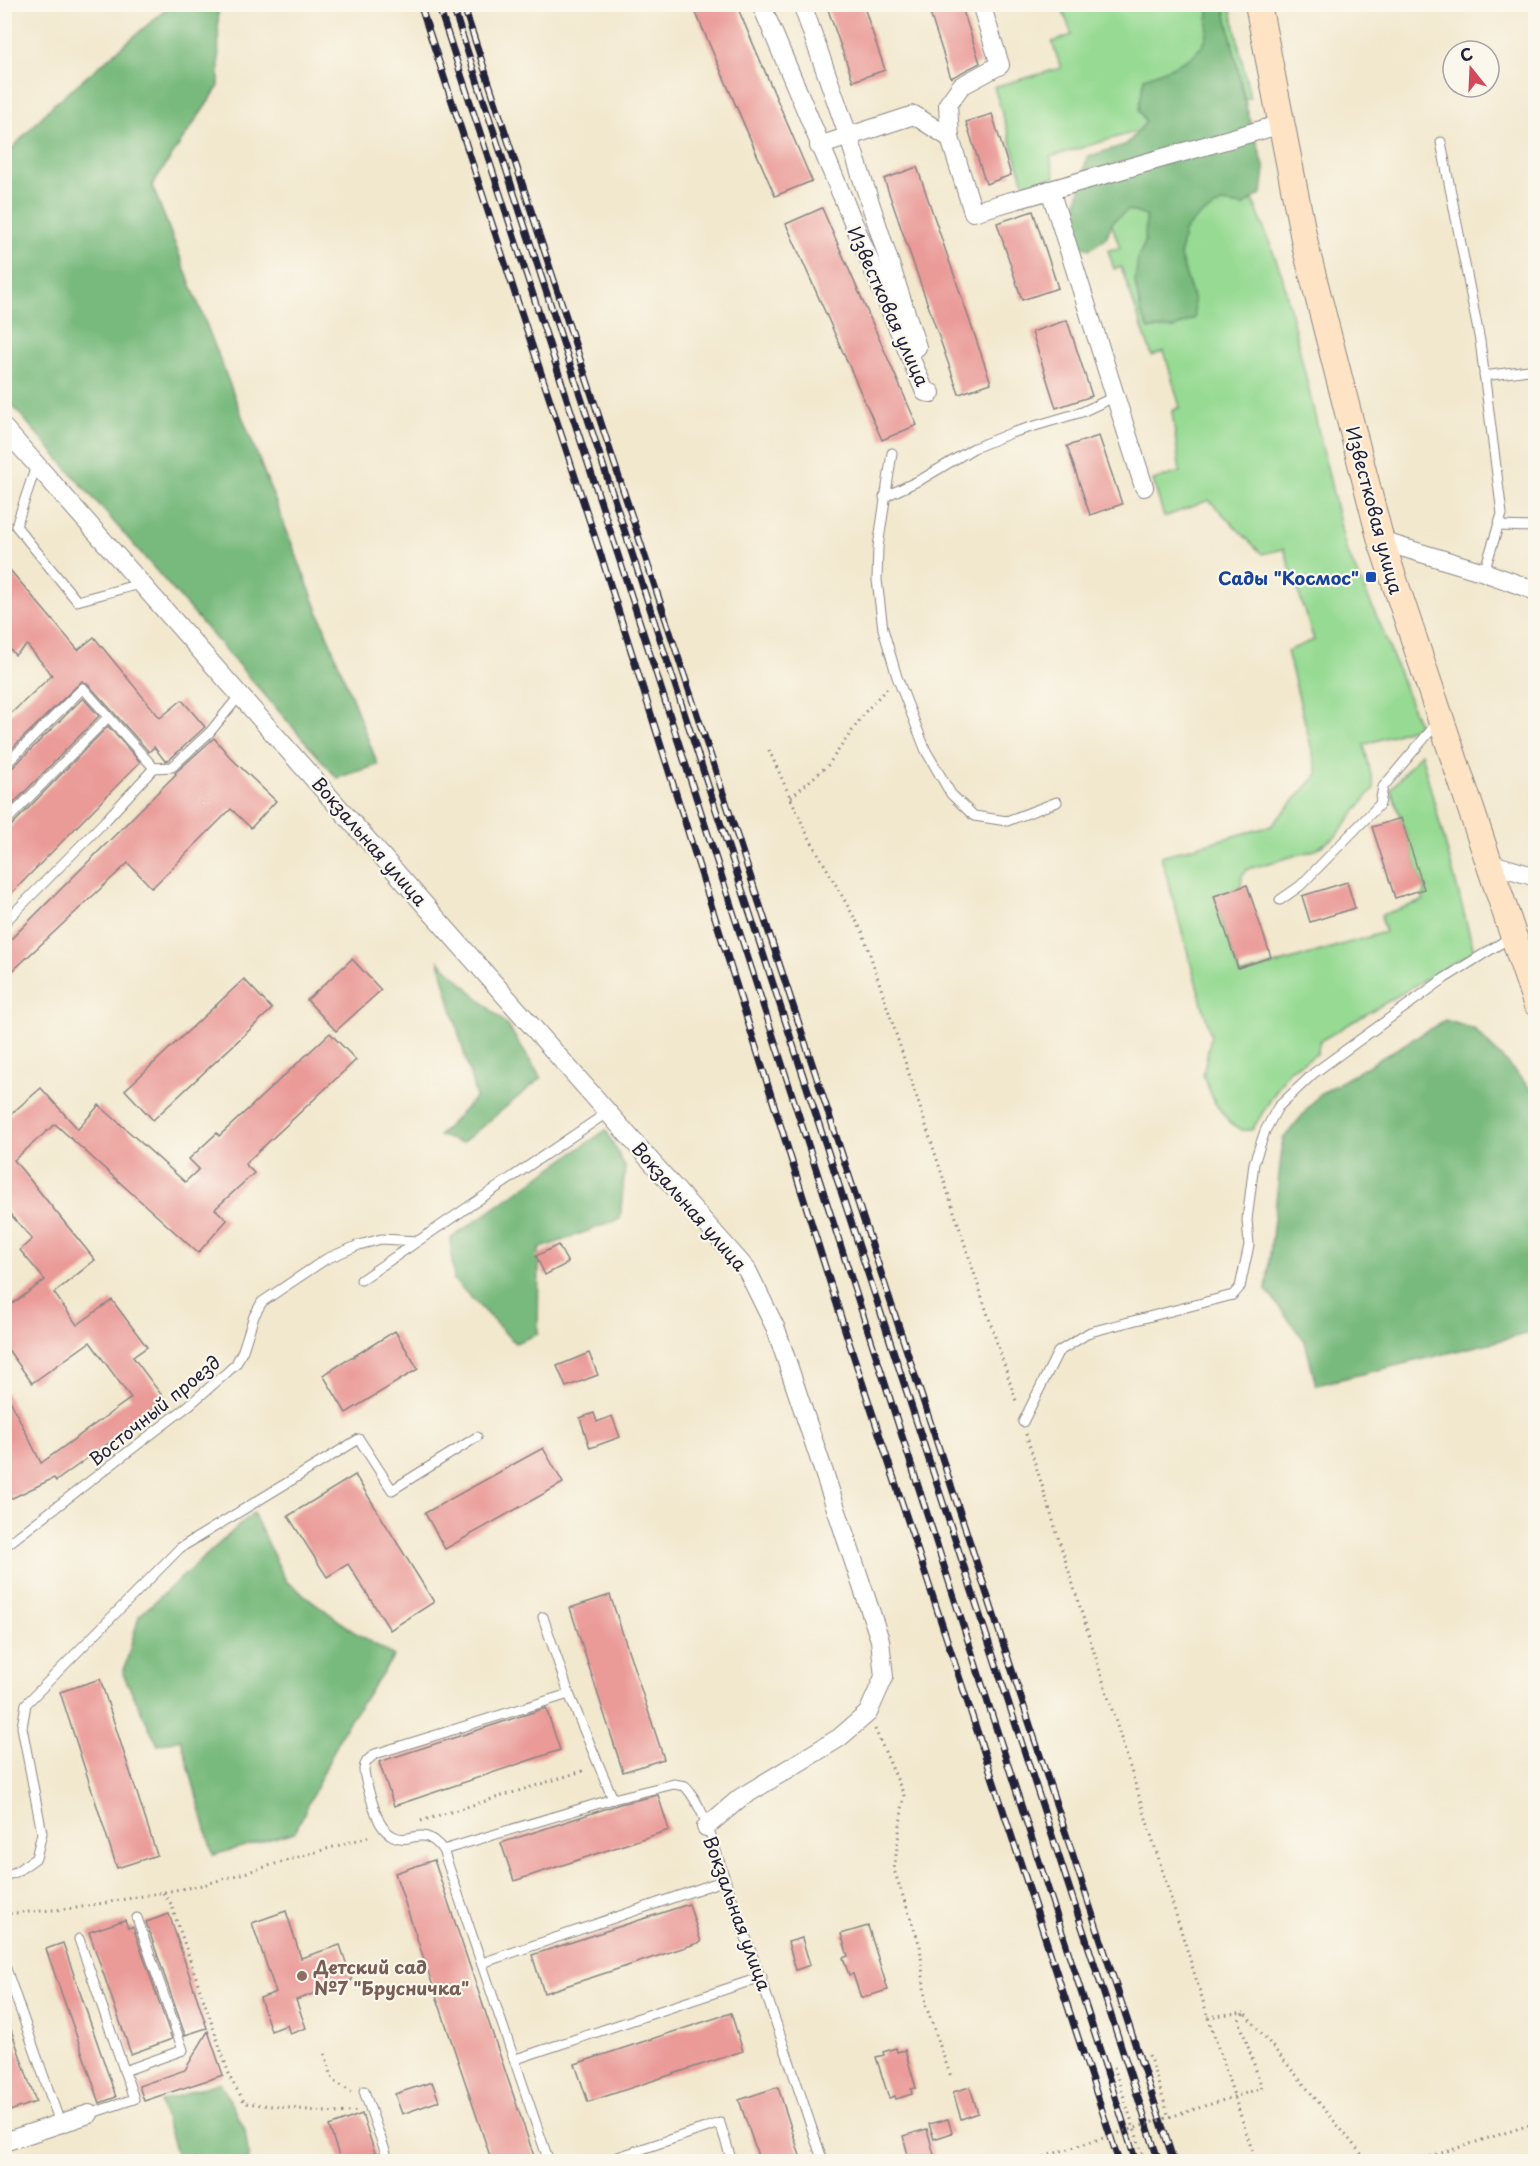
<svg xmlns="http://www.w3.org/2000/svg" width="1540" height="2166" viewBox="0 0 1540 2166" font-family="'Playpen Sans',sans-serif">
  <rect width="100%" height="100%" fill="#fbf7ec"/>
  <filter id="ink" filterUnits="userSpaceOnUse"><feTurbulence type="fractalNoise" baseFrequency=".0167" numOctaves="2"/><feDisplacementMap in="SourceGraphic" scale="12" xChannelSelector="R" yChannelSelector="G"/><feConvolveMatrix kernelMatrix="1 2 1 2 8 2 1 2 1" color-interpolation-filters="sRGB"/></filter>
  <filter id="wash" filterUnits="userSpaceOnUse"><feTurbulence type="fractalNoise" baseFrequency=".008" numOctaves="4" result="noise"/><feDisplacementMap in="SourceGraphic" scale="24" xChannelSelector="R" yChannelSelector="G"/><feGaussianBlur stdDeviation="1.35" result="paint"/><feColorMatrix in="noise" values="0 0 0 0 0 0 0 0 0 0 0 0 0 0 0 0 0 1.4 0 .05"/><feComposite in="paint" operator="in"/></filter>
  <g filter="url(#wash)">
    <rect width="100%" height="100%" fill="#f2e8ce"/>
    <!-- green -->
    <g fill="#96da93" stroke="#5c7e67" stroke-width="1.5">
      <polygon points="1230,4 1250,98 1050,157 1055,177 1025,186 994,87 1061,68 1052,42 1072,35 1061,5"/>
      <polygon points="1234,151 1282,275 1346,549 1381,626 1419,726 1364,745 1374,788 1335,837 1315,850 1248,869 1242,875 1241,887 1214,896 1240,975 1385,932 1381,915 1423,901 1424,889 1391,789 1421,753 1474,951 1320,1041 1317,1054 1288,1071 1252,1130 1241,1130 1230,1123 1215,1103 1203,1075 1211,1036 1161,856 1271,826 1318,774 1287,651 1314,640 1284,549 1262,554 1209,500 1164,517 1153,480 1180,472 1172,411 1180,407 1164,351 1152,356 1121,267 1114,269 1108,250 1120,248 1101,194"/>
    </g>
    <!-- forest -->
    <g fill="#78ba7d" stroke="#4d6e5c" stroke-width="1.5">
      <polygon points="171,5 218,5 219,86 152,185 378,765 337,778 5,397 5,156 52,106"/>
      <path d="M1207,5H1224L1247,110L1265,169L1262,193L1243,206L1222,203L1199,216L1184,231L1180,256L1194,301L1195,318L1175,328L1149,329L1141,313L1135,282L1138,258L1145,242L1146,216L1128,210L1113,221L1106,238L1090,249L1076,242L1073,222L1087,157L1127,144L1146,122L1139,110L1144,78C1165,70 1203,59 1207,33C1209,24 1208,13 1207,5Z"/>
      <polygon points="439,961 508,1026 541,1078 462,1143 439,1136 476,1097"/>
      <polygon points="1445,1020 1474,1029 1535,1093 1535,1332 1316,1385 1305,1341 1266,1290 1283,1139 1319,1095"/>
      <polygon points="606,1130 625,1167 620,1219 539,1249 538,1334 515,1343 454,1280 450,1239"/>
      <polygon points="253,1513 286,1581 354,1632 394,1656 345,1727 295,1832 213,1855 181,1739 158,1745 123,1674 139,1616"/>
      <polygon points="220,2082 245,2130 249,2161 178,2159 160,2102"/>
    </g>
    <g id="blocks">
      <!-- building -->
      <g fill="#ea9a97">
        <polygon points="692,4 736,4 812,181 775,196"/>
        <polygon points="826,4 863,4 885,70 853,81"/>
        <polygon points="927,4 961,4 980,63 951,78"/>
        <polygon points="992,114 1011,175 986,184 966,122"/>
        <polygon points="917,167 991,383 959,394 884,179"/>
        <polygon points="822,208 917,425 882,440 786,224"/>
        <polygon points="1033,211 1058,288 1022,300 997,223"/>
        <polygon points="1067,320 1092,396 1056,408 1032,332"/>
        <polygon points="1099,436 1122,504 1090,515 1067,446"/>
        <polygon points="4,563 78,650 94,637 160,718 182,700 205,727 169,760 165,761 154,747 149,752 88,684 82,681 4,756 4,720 52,675 27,645 15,655 4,642"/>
        <polygon points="83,698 99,716 4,813 4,773 9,771"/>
        <polygon points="108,726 140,762 4,901 4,830 9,828"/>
        <polygon points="214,738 230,757 276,801 251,828 231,809 152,888 128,863 4,979 4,946 176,774 175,773"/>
        <polygon points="1401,818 1424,889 1395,898 1372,827"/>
        <polygon points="1347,882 1355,908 1310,922 1302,896"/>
        <polygon points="1247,885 1271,957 1238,968 1214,896"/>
        <polygon points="352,959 381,990 336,1031 307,1000"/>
        <polygon points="244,979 272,1009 153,1120 125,1090"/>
        <polygon points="330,1033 356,1060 245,1164 254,1173 215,1209 227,1220 198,1253 55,1124 14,1160 95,1260 54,1293 77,1325 112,1300 147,1347 133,1357 166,1401 56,1481 54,1478 4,1502 4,1388 41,1463 131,1398 90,1342 32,1383 4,1344 4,1310 45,1280 20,1250 32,1239 4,1207 4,1120 41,1088 78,1129 99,1105 185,1182 199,1169 189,1159 217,1133 219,1136"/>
        <polygon points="558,1245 568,1263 545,1275 536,1256"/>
        <polygon points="395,1331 418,1369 346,1413 323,1375"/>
        <polygon points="589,1353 598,1375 566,1387 557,1366"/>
        <polygon points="594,1413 597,1422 612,1416 620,1437 590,1448 580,1418"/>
        <polygon points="543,1448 563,1483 445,1549 425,1513"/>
        <polygon points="355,1475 434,1602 390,1630 348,1564 327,1577 288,1516"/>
        <polygon points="610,1595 664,1759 623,1772 570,1608"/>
        <polygon points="100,1679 157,1855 117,1868 60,1692"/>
        <polygon points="546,1708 560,1750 394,1806 379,1762"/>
        <polygon points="658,1795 669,1830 514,1881 501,1843 620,1804"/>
        <polygon points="434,1860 536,2162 492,2162 395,1873"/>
        <polygon points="689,1904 701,1942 544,1993 532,1955"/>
        <polygon points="286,1911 301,1958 340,1945 352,1980 296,2000 306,2028 290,2034 287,2025 271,2031 260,1998 276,1992 252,1923"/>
        <polygon points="169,1914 207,2028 185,2035 146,1922"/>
        <polygon points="125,1920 128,1928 133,1927 172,2039 131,2054 89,1932"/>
        <polygon points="868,1926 888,1990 861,1998 853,1974 849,1975 843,1958 848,1956 841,1934"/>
        <polygon points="802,1938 810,1965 796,1970 788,1942"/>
        <polygon points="63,1943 116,2097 100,2103 46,1949"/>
        <polygon points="731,2013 743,2051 588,2102 575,2064"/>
        <polygon points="4,2018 7,2018 36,2102 4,2113"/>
        <polygon points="208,2031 223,2075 144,2101 139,2086 185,2070"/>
        <polygon points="896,2048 897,2052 905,2050 916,2088 911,2089 912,2094 896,2099 895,2096 889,2098 876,2057 884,2055 883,2052"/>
        <polygon points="432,2082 439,2101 402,2114 395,2094"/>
        <polygon points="778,2087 802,2162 760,2162 739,2100"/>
        <polygon points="970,2087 978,2113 961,2119 953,2092"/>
        <polygon points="362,2114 378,2162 341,2162 329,2126"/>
        <polygon points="948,2119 952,2133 934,2139 929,2124"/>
        <polygon points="927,2129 936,2162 910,2162 903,2136"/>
      </g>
    </g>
  </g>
  <g filter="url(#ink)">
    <use href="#blocks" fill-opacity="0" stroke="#8a8584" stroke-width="1.5"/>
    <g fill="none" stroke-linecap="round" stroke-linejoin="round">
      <!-- lane casing -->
      <g stroke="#8a8584" stroke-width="11">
        <g id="lane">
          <polyline points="1441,142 1480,341 1502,514 1484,572"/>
          <polyline points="1484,376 1536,369"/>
          <polyline points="892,453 878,547 877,580 883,629 897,677 926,751 951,794 974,816 1007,821 1057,802"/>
          <polyline points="37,463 16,526 77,601 143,583"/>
          <polyline points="884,497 922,479 974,448 1011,433 1082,412 1114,397"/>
          <polyline points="1498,526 1536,527"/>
          <polyline points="4,766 83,688 154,768 106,820 4,923"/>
          <polyline points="154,768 172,767 210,732 240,695"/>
          <polyline points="4,823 108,717"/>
          <polyline points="1280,900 1300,886 1380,804 1383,787 1438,722"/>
          <polyline points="361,1280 418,1241"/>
          <polyline points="1023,1422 1058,1352 1090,1332 1233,1295 1240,1287 1249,1245 1247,1220 1254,1163 1265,1131 1278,1107 1314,1073 1445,978 1511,937"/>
          <polyline points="4,1547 188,1406 224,1375 236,1364 243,1350 254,1316 262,1302 326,1259 359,1245 381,1239 418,1241 608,1112"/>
          <polyline points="543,1617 569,1694"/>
          <path d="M443,1850C421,1822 412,1846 393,1836C387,1833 383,1828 380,1823C375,1812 364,1779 364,1769C365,1761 369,1759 375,1754L569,1694L613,1799"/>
          <polyline points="4,1876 16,1872 36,1858 42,1833 22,1727 26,1704 180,1548 359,1439 392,1490 477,1437"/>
          <polyline points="79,1939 134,2099 89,2114"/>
          <polyline points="4,1963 60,2123"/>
          <polyline points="482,1963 725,1880"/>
          <polyline points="516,2059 762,1977"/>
          <polyline points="124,2071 183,2050 137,1918"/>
          <polyline points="364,2091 389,2162"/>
          <path d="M549,2162L443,1850L613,1799L674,1784L685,1786C707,1811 715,1851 726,1882C760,1975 792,2068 823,2162"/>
          <polyline points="603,2162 720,2123 732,2162"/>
        </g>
      </g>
      <!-- street casing -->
      <g stroke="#8a8584" stroke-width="20">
        <g id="street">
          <polyline points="761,4 925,392 931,393"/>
          <polyline points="802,4 848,135 917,347"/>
          <polyline points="950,138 948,104 961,86 1000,65 981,4"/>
          <polyline points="819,146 914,115 950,138 973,212 1282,124"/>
          <polyline points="1050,190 1144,487"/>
          <polyline points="4,428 747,1270 776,1329 880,1640 884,1677 868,1713 839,1738 740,1798 706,1827"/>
          <polyline points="1381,541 1484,572 1536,591"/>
          <polyline points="1489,863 1536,877"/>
          <polyline points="4,2142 89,2114"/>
        </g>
      </g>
      <!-- secondary casing -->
      <g stroke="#8a8584" stroke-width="28">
        <polyline id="secondary" points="1258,4 1306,249 1381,541 1536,1003"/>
      </g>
      <!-- path -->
      <g stroke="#8a8584" stroke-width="3" stroke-dasharray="1.5 4.5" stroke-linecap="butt">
        <polyline points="769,750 805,830 863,933 1017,1404"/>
        <polyline points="791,797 828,765 866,711 888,687"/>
        <polyline points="1026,1434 1208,2017 1256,2162"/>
        <polyline points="875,1729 904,1795 894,1870 920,1946 926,2006 951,2077"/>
        <polyline points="421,1821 586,1770"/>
        <polyline points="163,1893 171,1904 231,2080 245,2103 335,2113 358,2111"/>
        <polyline points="4,1914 76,1908 203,1885 371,1836"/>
        <polyline points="1208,2017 1244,2012"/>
        <polyline points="325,2054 333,2080 351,2092"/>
        <polyline points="1149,2055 1169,2117"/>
        <polyline points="1114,2067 1145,2162"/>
        <polyline points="1262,2088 1239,2020 1244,2012 1368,2162"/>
        <polyline points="1413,2162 1536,2123"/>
      </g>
      <!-- lane -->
      <use href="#lane" stroke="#fff" stroke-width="9"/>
      <!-- street -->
      <use href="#street" stroke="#fff" stroke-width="18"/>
      <!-- secondary -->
      <use href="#secondary" stroke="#fee4c5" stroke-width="26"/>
      <!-- rail casing -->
      <g stroke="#22223b" stroke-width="7">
        <g id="rail">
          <polyline points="420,4 604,565 845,1330 1119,2162"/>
          <polyline points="438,4 619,558 1136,2162"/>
          <polyline points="452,4 1159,2162"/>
          <polyline points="463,4 1174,2162"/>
        </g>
      </g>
      <!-- rail -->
      <use href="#rail" stroke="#fbf7ec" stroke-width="4.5" stroke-dasharray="14" stroke-linecap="butt"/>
      <!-- path-bridge -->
      <polyline stroke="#8a8584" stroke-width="3" stroke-dasharray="1.5 4.5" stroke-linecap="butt" points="1027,2162 1262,2088"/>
    </g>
  </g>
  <!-- markers -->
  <rect fill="#1a4fb4" stroke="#fbf7ec" stroke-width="2" x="1365" y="571" width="12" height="12" rx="3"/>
  <circle fill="#8d6e63" stroke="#fbf7ec" stroke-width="2" cx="302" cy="1976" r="6"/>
  <g text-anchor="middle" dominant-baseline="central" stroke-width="4.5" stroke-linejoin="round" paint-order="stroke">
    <!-- street labels -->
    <g font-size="18" fill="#22223b" stroke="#fbf7ec">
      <text transform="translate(889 306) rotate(66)">Известковая улица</text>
      <text transform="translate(1375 510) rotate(75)">Известковая улица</text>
      <text transform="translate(370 841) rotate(49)">Вокзальная улица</text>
      <text transform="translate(690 1206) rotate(49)">Вокзальная улица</text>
      <text transform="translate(154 1410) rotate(-39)">Восточный проезд</text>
      <text transform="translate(738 1913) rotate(70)">Вокзальная улица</text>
    </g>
    <!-- transit labels -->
    <g font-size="18" font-weight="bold" fill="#164399" stroke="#fbf7ec" text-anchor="end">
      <text x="1359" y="577">Сады "Космос"</text>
    </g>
    <!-- education labels -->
    <g font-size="18" font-weight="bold" fill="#785e54" stroke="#fbf7ec" text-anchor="start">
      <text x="314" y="1966">Детский сад<tspan x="314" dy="21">№7 "Брусничка"</tspan></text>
    </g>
  </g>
  <!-- margin -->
  <rect width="1540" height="2166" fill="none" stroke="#fbf7ec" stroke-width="24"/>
  <!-- north arrow -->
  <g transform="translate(1471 69) rotate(342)"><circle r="28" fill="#fbf7ec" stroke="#a4a2a5" stroke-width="1.5"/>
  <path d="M0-4.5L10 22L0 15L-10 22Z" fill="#d1495b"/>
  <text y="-9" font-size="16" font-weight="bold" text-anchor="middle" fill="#22223b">С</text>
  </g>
</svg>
